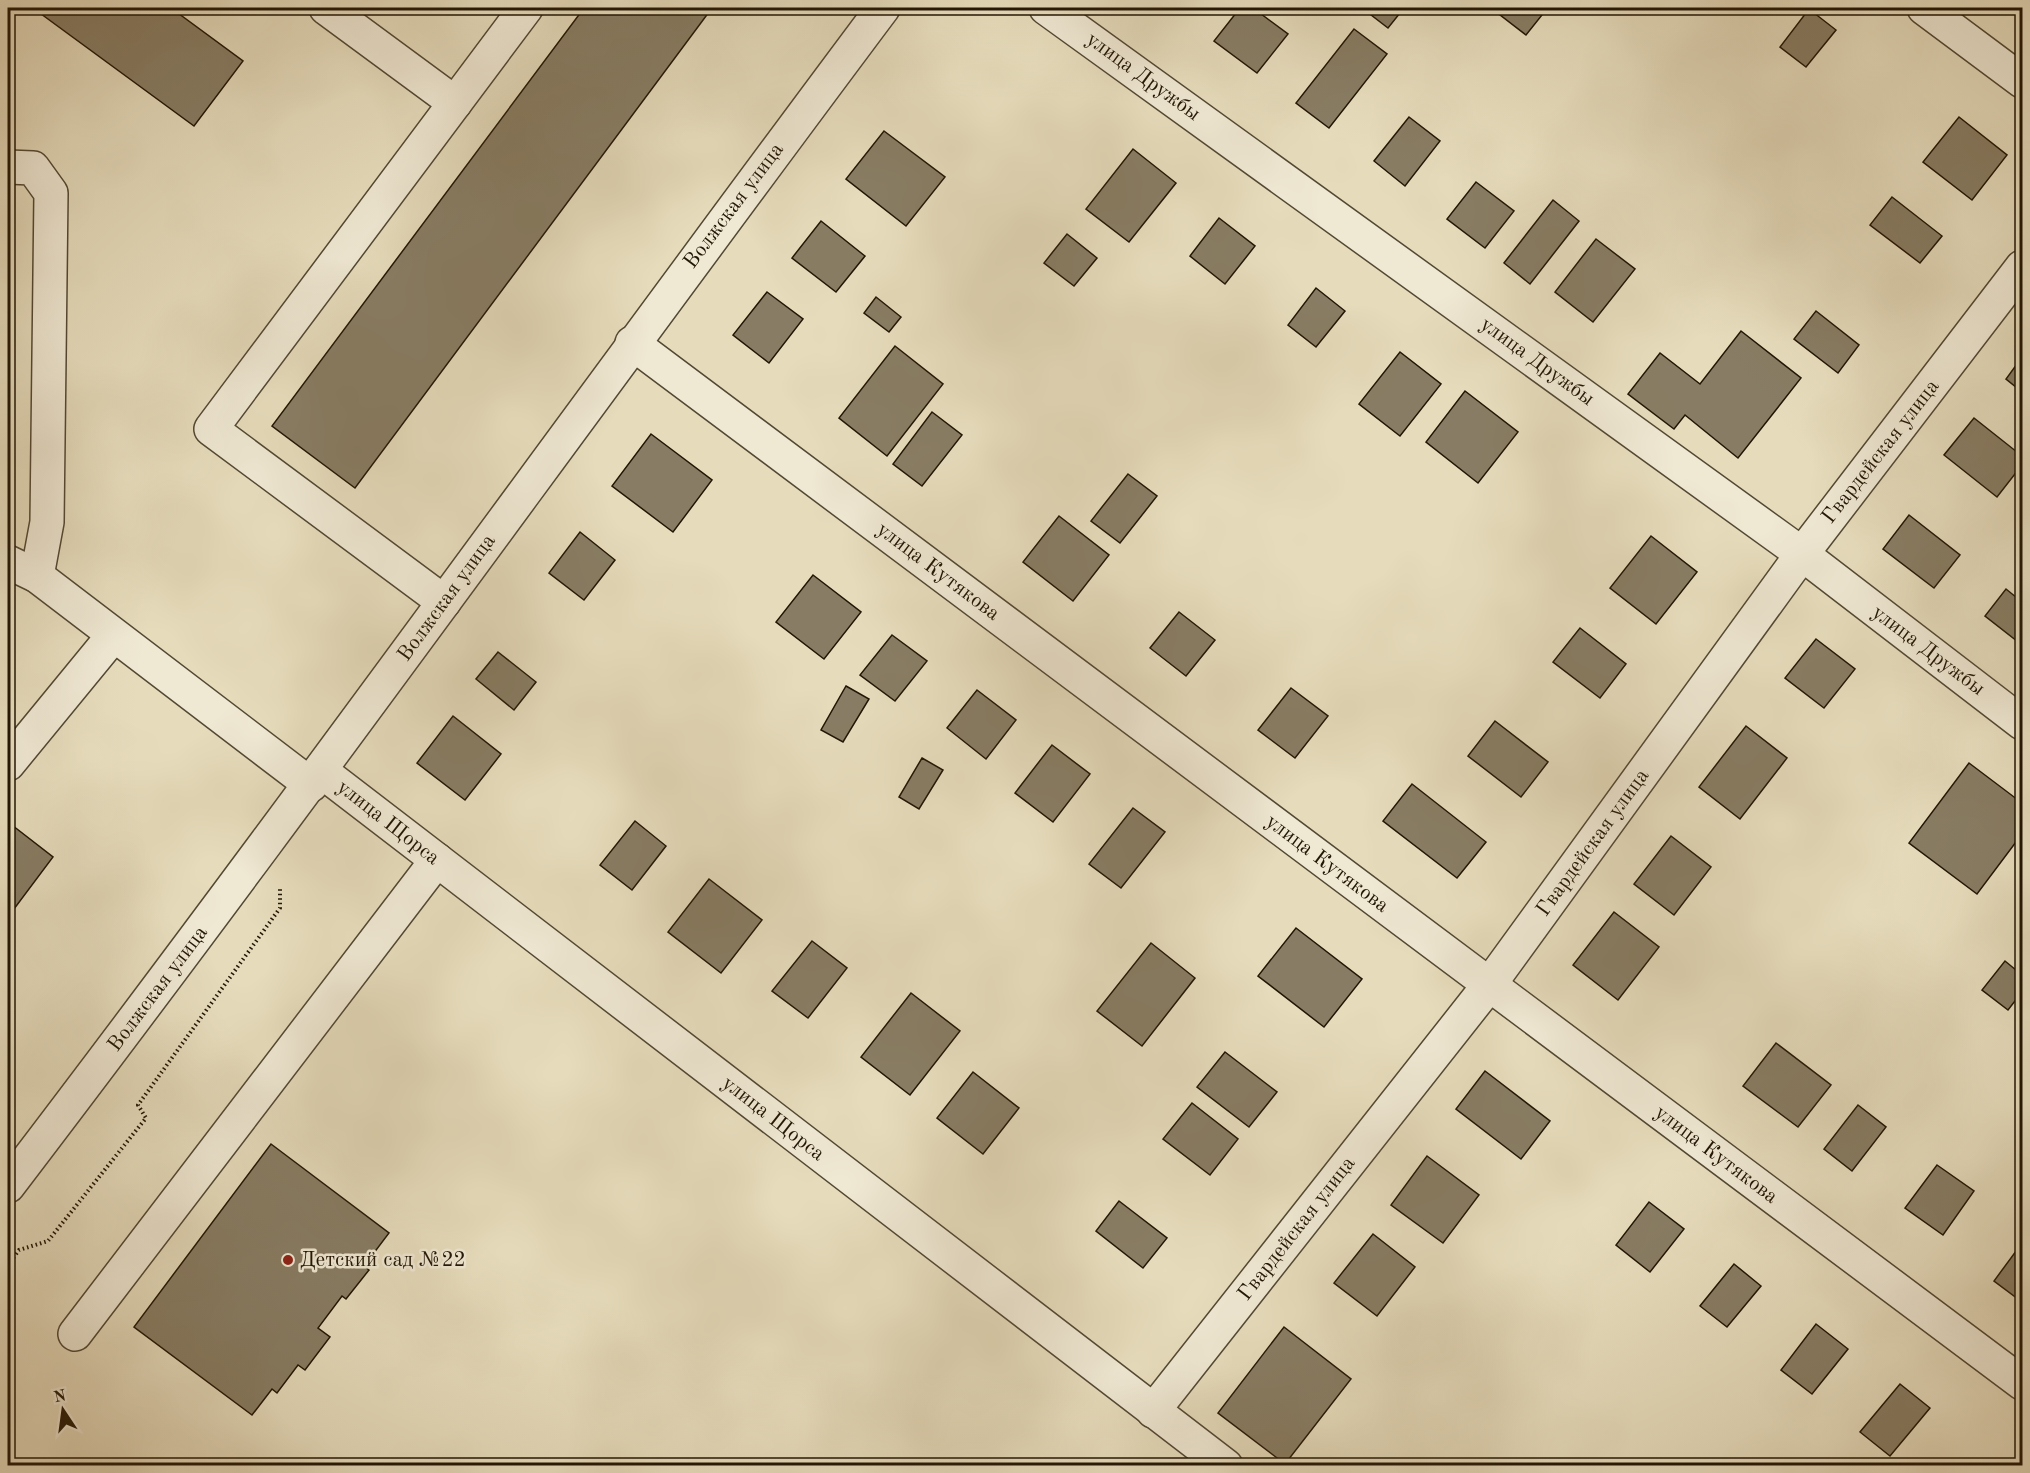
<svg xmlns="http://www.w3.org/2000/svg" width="2030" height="1473" viewBox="0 0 2030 1473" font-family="'Old Standard TT',serif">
  <rect width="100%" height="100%" fill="#e6dcbc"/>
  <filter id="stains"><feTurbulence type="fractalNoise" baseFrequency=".00333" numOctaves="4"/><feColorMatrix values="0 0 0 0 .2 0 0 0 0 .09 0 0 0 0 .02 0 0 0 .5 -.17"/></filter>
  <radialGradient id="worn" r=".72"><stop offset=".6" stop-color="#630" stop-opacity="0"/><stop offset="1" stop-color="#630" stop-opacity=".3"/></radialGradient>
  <!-- building -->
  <g fill="#887d64" stroke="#221605" stroke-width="1.5">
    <polygon points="33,8 171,8 243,61 194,126"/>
    <polygon points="584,8 712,8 355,488 272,426"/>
    <polygon points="1240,8 1253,8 1288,34 1257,73 1214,41"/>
    <polygon points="1362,8 1404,8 1388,28"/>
    <polygon points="1491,8 1532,8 1542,15 1526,35"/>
    <polygon points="1809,9 1836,30 1806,67 1780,47"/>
    <polygon points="1354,29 1387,54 1329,128 1296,103"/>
    <polygon points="1409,117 1440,141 1405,186 1374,161"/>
    <polygon points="1959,117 2007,155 1972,200 1923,162"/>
    <polygon points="884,131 945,177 906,226 846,179"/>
    <polygon points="1133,149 1176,183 1129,242 1086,209"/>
    <polygon points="1476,182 1514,211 1485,248 1447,219"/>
    <polygon points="1892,197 1942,236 1920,263 1870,225"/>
    <polygon points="1553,200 1579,221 1530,284 1504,263"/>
    <polygon points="1219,218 1255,246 1225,284 1190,256"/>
    <polygon points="821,221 865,256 836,292 792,258"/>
    <polygon points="1067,234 1097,258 1074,286 1044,263"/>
    <polygon points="1596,239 1635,269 1593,322 1555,292"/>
    <polygon points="1316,288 1345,311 1316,347 1288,325"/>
    <polygon points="767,292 803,319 769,363 733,335"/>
    <polygon points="876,297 901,317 889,332 864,313"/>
    <polygon points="1816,311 1859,345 1838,373 1794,339"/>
    <polygon points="1741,331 1801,378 1738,458 1685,415 1674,429 1628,394 1660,353 1700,384"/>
    <polygon points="895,346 943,384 887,456 839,418"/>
    <polygon points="1400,352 1441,384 1400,436 1359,404"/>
    <polygon points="2022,357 2022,392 2006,379"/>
    <polygon points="1465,391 1518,432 1478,483 1426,442"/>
    <polygon points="932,412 962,435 922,486 893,464"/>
    <polygon points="1974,418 2022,456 2022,465 1997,497 1944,455"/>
    <polygon points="651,434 712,480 673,532 612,486"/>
    <polygon points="1128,474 1157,496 1120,543 1091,521"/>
    <polygon points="1909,515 1960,555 1934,588 1883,549"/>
    <polygon points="1059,516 1109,555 1073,601 1023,562"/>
    <polygon points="580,532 615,560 584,600 549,573"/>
    <polygon points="1651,536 1697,572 1656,624 1610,588"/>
    <polygon points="813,575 861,612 824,659 776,622"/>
    <polygon points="2006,589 2022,602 2022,645 1985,616"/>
    <polygon points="1179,612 1215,640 1186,676 1150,648"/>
    <polygon points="1580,628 1626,664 1600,698 1553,662"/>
    <polygon points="892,635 927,661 895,701 860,675"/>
    <polygon points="1816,639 1855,669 1824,708 1785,678"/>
    <polygon points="498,652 536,682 514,710 476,679"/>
    <polygon points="846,686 869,699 843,742 821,730"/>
    <polygon points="1291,688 1328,716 1295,758 1258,730"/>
    <polygon points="977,690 1016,720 986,759 947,728"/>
    <polygon points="453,716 501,754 465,800 417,763"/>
    <polygon points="1495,721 1548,762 1521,797 1468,756"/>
    <polygon points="1746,726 1787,758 1740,819 1699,787"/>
    <polygon points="1052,745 1090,774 1053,822 1015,793"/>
    <polygon points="922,758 943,770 919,809 899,797"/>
    <polygon points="1969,763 2022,803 2022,834 1977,894 1909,843"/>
    <polygon points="1412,784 1486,842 1457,878 1383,821"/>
    <polygon points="1133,808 1165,832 1121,888 1089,864"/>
    <polygon points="635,821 666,846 632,890 600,865"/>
    <polygon points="8,822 53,857 8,917"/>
    <polygon points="1671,836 1711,867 1674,915 1634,884"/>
    <polygon points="709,879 762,920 721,973 668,932"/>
    <polygon points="1614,912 1659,947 1618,1000 1573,965"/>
    <polygon points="1296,928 1362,979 1324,1027 1258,976"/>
    <polygon points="812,941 847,968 808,1018 772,991"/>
    <polygon points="1151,943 1195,978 1142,1046 1097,1011"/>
    <polygon points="2005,961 2022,975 2022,992 2008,1010 1982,990"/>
    <polygon points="911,993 960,1031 910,1095 861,1057"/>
    <polygon points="1776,1043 1831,1085 1798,1127 1743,1086"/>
    <polygon points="1225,1052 1277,1092 1249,1127 1197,1087"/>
    <polygon points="1485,1071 1550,1121 1521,1159 1456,1109"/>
    <polygon points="973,1072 1019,1108 983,1154 937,1118"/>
    <polygon points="1192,1103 1238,1139 1210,1175 1163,1139"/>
    <polygon points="1858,1105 1886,1127 1852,1171 1824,1149"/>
    <polygon points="271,1144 389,1233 364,1266 369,1270 346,1299 342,1296 318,1328 330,1337 305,1370 298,1365 277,1393 272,1389 252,1415 134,1327"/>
    <polygon points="1427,1156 1479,1195 1443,1243 1391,1205"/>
    <polygon points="1937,1165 1974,1191 1943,1235 1905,1208"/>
    <polygon points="1119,1201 1167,1238 1143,1268 1096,1231"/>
    <polygon points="1649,1202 1684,1229 1650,1272 1616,1245"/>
    <polygon points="1373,1234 1415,1267 1377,1316 1334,1283"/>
    <polygon points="2022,1243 2022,1302 1994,1281"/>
    <polygon points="1734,1264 1761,1286 1727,1327 1700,1306"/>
    <polygon points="1816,1324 1848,1349 1812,1394 1781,1370"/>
    <polygon points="1284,1327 1351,1379 1285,1464 1218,1413"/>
    <polygon points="1900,1384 1930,1408 1890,1456 1860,1432"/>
  </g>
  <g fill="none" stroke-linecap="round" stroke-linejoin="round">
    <!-- minor casing -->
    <g stroke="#534833" stroke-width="36">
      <g id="minor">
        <polyline points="326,8 455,103"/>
        <polyline points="1046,8 1802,554 2022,723"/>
        <polyline points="1924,8 2022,81"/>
        <polyline points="8,167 33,168 51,193 47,522 37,576"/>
        <polyline points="632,343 2022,1383"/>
        <polyline points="8,562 37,576 311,785"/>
        <polyline points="444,602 211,429 526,8"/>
        <polyline points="8,764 113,636"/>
        <polyline points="321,771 1226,1466"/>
        <path d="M8,1186C305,797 590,399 883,8"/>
        <polyline points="75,1334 437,860"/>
        <polyline points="1153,1411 1489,985 1802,554 2022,267"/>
      </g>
    </g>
    <!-- path -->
    <polyline stroke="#221605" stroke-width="4" stroke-dasharray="1.5 3" stroke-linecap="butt" points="8,1265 19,1250 48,1241 146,1118 138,1105 280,908 280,887"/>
    <!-- minor -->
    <use href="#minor" stroke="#efe8d3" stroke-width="33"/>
  </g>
  <!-- markers -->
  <circle fill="#8f2418" stroke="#efe8d3" stroke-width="2" cx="288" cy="1260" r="6"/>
  <g text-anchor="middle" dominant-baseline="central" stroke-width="5" stroke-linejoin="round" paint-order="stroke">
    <!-- street labels -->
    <g font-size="21" fill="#221605" stroke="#efe8d3">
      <text transform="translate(1143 77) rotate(36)">улица Дружбы</text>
      <text transform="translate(734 206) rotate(-53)">Волжская улица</text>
      <text transform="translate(1537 362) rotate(36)">улица Дружбы</text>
      <text transform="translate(1881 452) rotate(-52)">Гвардейская улица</text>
      <text transform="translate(938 572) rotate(37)">улица Кутякова</text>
      <text transform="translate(447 598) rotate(-54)">Волжская улица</text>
      <text transform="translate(1928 651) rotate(37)">улица Дружбы</text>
      <text transform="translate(388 823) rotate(38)">улица Щорса</text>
      <text transform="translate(1593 843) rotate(-54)">Гвардейская улица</text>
      <text transform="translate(1327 864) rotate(37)">улица Кутякова</text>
      <text transform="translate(158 989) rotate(-53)">Волжская улица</text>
      <text transform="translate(773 1119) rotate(38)">улица Щорса</text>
      <text transform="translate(1716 1155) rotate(37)">улица Кутякова</text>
      <text transform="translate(1297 1229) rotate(-52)">Гвардейская улица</text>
    </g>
    <!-- poi labels -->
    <g font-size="21" fill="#221605" stroke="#efe8d3" text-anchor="start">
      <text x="300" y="1260">Детский сад №22</text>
    </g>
  </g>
  <!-- margin -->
  <rect width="2030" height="1473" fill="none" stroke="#e6dcbc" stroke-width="30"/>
  <rect x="9" y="9" width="2012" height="1455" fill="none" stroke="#221605" stroke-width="3"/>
  <rect x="15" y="15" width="2000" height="1443" fill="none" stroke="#221605" stroke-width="1.5"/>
  <!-- north arrow -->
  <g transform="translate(63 1410) rotate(347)" stroke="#efe8d3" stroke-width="4.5" paint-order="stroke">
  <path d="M0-4.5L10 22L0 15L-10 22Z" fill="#221605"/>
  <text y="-9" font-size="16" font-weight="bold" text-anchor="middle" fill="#221605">N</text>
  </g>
  <rect width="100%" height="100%" filter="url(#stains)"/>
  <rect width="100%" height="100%" fill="url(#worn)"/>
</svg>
